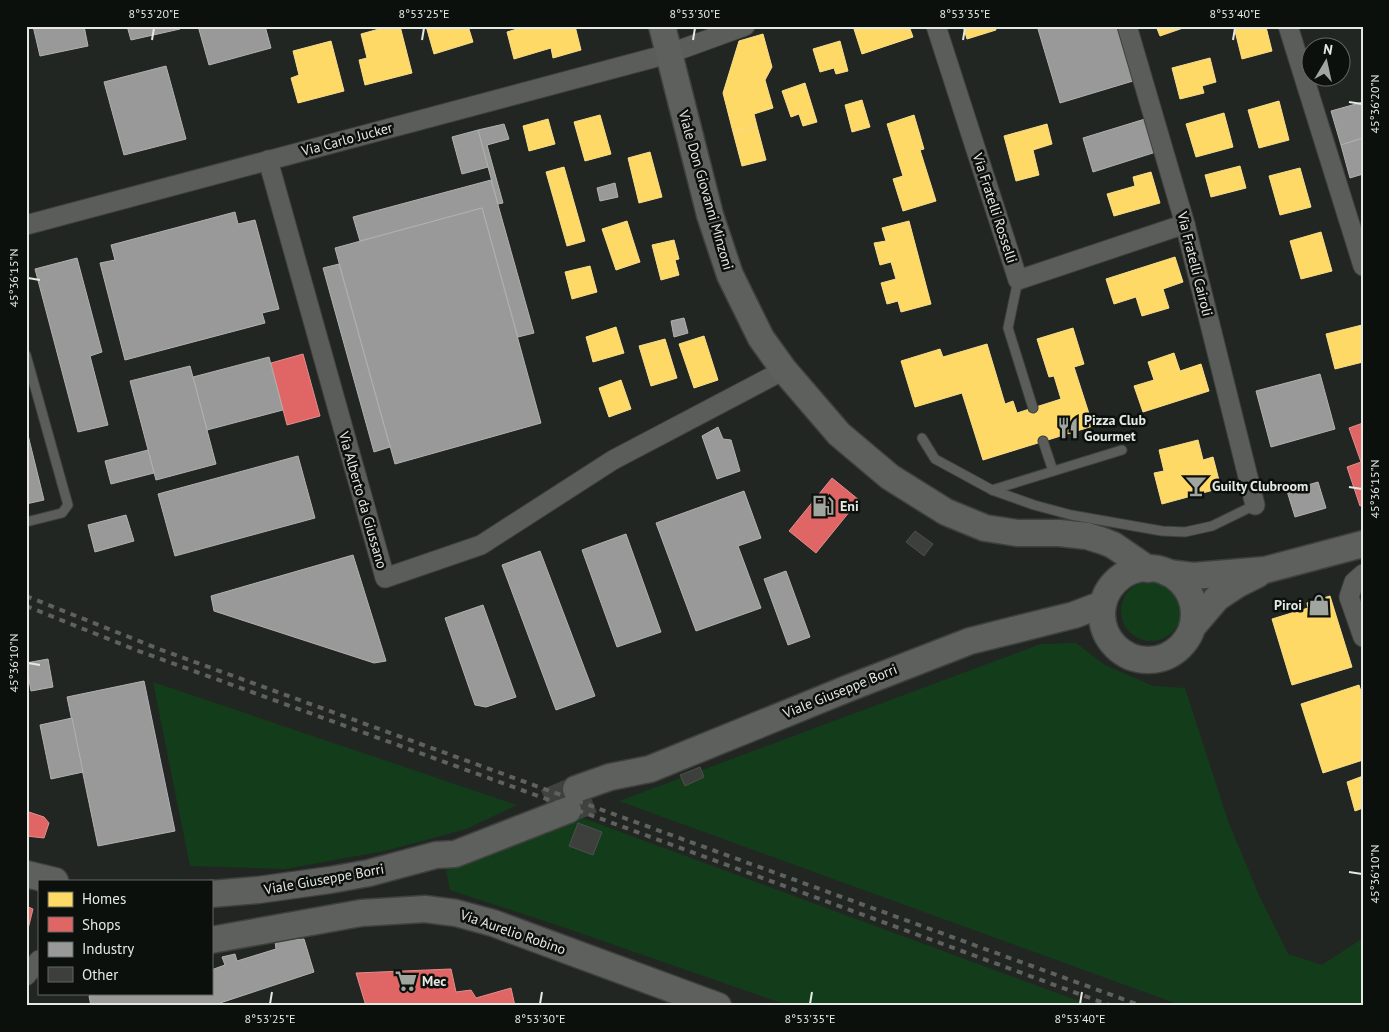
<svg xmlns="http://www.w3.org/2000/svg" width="1389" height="1032" viewBox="0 0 1389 1032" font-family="'PT Sans',sans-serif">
  <rect width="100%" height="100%" fill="#222622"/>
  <!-- green -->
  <g fill="#133d1a">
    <circle cx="1151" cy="611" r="30"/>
    <polygon points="1076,643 1105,665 1153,686 1185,688 1228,821 1259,895 1288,954 1322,965 1363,938 1363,1006 1183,1006 619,801 1041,644"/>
    <polygon points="153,682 517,805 466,829 389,850 285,869 190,866"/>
    <polygon points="580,817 1092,1006 790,1006 560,926 450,890 446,869"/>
  </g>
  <!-- homes -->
  <g fill="#ffd966" stroke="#f7de8c">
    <polygon points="390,26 400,26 412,73 365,85 359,60 367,58 361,34"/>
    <polygon points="426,26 468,26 473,42 434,54"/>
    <polygon points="527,26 563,26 563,29 575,26 581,50 553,58 551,48 514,59 507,32"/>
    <polygon points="853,26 909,26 913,37 862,54"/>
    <polygon points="963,26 995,26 996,30 967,39"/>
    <polygon points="1156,26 1186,26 1186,27 1160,36"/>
    <polygon points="1259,26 1260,29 1266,27 1272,51 1242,59 1234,27"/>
    <polygon points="763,34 772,67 765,80 773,108 754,114 757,126 733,132 723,93 739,41"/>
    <polygon points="331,41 344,91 298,103 291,78 299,75 293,51"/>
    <polygon points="840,41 848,71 836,74 834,68 820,72 813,49"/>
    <polygon points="1210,58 1216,82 1202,86 1204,93 1180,99 1172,68"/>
    <polygon points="805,83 817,122 803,126 799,114 791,117 782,91"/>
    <polygon points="862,100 870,127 852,132 845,105"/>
    <polygon points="1279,101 1289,140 1259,148 1248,110"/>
    <polygon points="1224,113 1233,147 1196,157 1186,124"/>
    <polygon points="600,115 611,154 585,161 574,122"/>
    <polygon points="914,115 924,149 920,150 936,201 903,211 893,179 903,176 887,124"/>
    <polygon points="548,119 555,144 529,151 523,126"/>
    <polygon points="1047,124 1052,144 1033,150 1039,175 1016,181 1004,136"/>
    <polygon points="757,126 766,160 742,166 733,132"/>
    <polygon points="650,152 662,197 639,203 628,158"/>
    <polygon points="1240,166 1246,188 1211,197 1205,175"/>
    <polygon points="564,167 585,241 567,246 546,172"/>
    <polygon points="1300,168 1311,207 1280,215 1269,176"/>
    <polygon points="1151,172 1160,203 1114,216 1107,194 1135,186 1133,177"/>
    <polygon points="627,221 640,262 616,270 602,229"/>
    <polygon points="909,221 931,304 901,312 898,301 887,304 881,283 896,279 891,262 880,265 874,243 886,241 882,228"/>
    <polygon points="1321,232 1332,271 1301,279 1290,241"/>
    <polygon points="674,240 679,259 675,260 679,275 661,280 652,245"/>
    <polygon points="1175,257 1183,282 1163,289 1169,308 1142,316 1136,297 1114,304 1106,279"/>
    <polygon points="590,266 597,292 572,299 565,272"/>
    <polygon points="1362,325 1363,362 1335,369 1326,334"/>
    <polygon points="616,327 624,353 593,362 586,337"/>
    <polygon points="1073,328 1084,364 1074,367 1093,426 983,460 962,393 915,407 901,361 940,349 943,357 987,344 1005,404 1013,401 1017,413 1061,399 1054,376 1049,377 1037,339"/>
    <polygon points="704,336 718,380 694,388 679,344"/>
    <polygon points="665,339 677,378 651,386 639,346"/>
    <polygon points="1174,353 1180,371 1201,364 1209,391 1143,412 1134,386 1154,380 1148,362"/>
    <polygon points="621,380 631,409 609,417 599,388"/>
    <polygon points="1198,440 1203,460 1213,457 1221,488 1162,504 1154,473 1164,471 1159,450"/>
    <polygon points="1330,596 1352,667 1292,685 1272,619 1308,608 1307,603"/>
    <polygon points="1359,685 1363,698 1363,760 1323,773 1301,704"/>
    <polygon points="1363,776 1363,808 1355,811 1347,782"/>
  </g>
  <!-- shops -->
  <g fill="#e06666" stroke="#e18d8c">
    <polygon points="303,354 320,416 287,425 271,363"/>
    <polygon points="1363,423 1363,505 1360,506 1347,467 1361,462 1349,428"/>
    <polygon points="832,478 859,500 816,553 789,531"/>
    <polygon points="26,811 44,817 49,823 44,838 26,836"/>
    <polygon points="26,906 33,909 27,933 26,933"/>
    <polygon points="451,969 456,992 471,990 476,998 511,988 515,1006 366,1006 356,973"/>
  </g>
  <!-- industry -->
  <g fill="#999" stroke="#b0b1b0">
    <polygon points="33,26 84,26 88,46 40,56"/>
    <polygon points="127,26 179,26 180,29 131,40"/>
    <polygon points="198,26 265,26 271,48 209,65"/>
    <polygon points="1048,26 1117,26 1133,81 1060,103 1038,29"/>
    <polygon points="166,66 186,139 124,155 104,82"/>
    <polygon points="1363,102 1363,138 1341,145 1331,111"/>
    <polygon points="1145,119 1156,152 1093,172 1083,138"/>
    <polygon points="504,124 509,139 487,145 503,203 498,204 478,130"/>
    <polygon points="478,130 488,167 462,174 452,137"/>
    <polygon points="1363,138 1363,174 1350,178 1341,145"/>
    <polygon points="491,180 534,333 518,337 482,208 360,241 353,217"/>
    <polygon points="615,183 618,197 600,201 597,188"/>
    <polygon points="482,208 541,423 395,464 335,248"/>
    <polygon points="235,212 238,224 255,220 279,309 262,313 265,323 125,360 100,263 115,260 111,245"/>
    <polygon points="77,258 102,352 90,356 108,425 78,432 35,269"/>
    <polygon points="339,264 390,447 374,452 323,268"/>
    <polygon points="684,318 688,333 674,337 671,321"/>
    <polygon points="269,357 283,410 207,430 193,377"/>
    <polygon points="190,366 216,464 156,480 130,381"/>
    <polygon points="1320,374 1335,429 1271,447 1256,391"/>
    <polygon points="26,427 44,500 26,504"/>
    <polygon points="718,427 723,439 731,440 740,471 717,479 702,436"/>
    <polygon points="148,450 154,473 111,484 105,461"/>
    <polygon points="298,456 315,518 175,556 158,494"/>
    <polygon points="1318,482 1326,508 1295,517 1287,491"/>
    <polygon points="744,491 761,538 738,546 761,608 696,631 656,523"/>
    <polygon points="126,515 134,541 95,552 88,525"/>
    <polygon points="626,534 661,632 617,647 582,550"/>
    <polygon points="540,551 595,696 556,710 502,565"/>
    <polygon points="353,555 386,661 374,663 214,611 211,596"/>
    <polygon points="786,571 810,637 788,645 764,579"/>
    <polygon points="483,605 516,697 486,707 475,705 445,618"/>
    <polygon points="48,659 53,687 31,691 26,663"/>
    <polygon points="144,681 175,831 98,846 67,697"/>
    <polygon points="72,718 83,772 51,779 40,725"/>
    <polygon points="304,939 314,972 211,1006 91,1006 89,996 99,993 211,993 211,970 225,965 222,957 235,954 237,961 276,949 275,941"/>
  </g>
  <!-- building -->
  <g fill="#3c3f3c" stroke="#4c504c">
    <polygon points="915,531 933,544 924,556 906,542"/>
    <polygon points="700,767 704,777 685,786 680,775"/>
    <polygon points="578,823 602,832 593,855 569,846"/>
  </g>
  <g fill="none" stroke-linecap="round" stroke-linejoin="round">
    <!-- secondary-tunnel -->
    <g stroke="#3f433f" stroke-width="26" stroke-dasharray="26 13" stroke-linecap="butt">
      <polyline points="546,802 576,789"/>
      <polyline points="568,810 598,798"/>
    </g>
    <!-- lane casing -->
    <g stroke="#3e403e" stroke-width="11">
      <g id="lane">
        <polyline points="1018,280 1008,328 1033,408"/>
        <polyline points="26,355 68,505 62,513 26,522"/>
        <polyline points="922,438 935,459 992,490 1034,505 1071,515 1162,531 1185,532 1212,526 1255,505"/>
        <polyline points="1043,441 1053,471"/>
        <polyline points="992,490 1122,450"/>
      </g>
    </g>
    <!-- street casing -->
    <g stroke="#3e403e" stroke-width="21">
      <g id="street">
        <polyline points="936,26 1018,280 1185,224"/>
        <polyline points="1127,26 1185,224 1255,505"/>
        <polyline points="1288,26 1363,266"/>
        <polyline points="268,160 385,578 481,545 613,460 784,370"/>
        <polyline points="26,225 668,54 745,26"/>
        <polyline points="1363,574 1354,582 1349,597 1363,637"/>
        <polyline points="26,976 39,960"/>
      </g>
    </g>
    <!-- secondary casing -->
    <g stroke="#3e403e" stroke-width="29">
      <g id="secondary">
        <polyline points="662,26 710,215 730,275 761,338 784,370 839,434 890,477 946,512 985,528 1017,533 1059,533 1087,536 1103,541 1113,545 1148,569"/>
        <circle cx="1148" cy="614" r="46"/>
        <polyline points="1168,573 1193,576 1265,570 1363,544"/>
        <polyline points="1193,626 1217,598 1238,584 1258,574"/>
        <polyline points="576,789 610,777 650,769 849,688 970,641 1074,615 1103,604"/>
        <polyline points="26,874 55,881"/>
        <polyline points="211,894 258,890 330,880 369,873 436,855 455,854 568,810"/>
        <polyline points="211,940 361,913 425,909 456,913 493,923 718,1006"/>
      </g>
    </g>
    <!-- lane -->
    <use href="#lane" stroke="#5b5d5b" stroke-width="9"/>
    <!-- street -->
    <use href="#street" stroke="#5b5d5b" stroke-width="19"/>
    <!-- secondary -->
    <use href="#secondary" stroke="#5e605e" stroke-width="26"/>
    <!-- rail -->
    <g stroke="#5e615e" stroke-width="4" stroke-dasharray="6 6" stroke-linecap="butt">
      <polyline points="26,596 159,649 1142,1006"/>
      <polyline points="26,606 136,650 596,817 1112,1006"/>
    </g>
  </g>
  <!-- ticks -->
  <path fill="none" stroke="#e4e9e4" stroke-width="2" d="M152,40L154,28M422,40L424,28M693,40L695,28M963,40L965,28M1233,40L1235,28M1349,102L1362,104M28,278L40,280M1349,487L1362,489M28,663L40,665M1349,872L1362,874M270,1004L272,992M540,1004L542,992M810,1004L812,992M1080,1004L1082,992"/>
  <!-- icons -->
  <defs>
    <g id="restaurant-bare" transform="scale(1.725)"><path d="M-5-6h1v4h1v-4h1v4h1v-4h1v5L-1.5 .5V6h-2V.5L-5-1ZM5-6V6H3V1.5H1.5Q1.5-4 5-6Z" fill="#a0a5a0" stroke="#0c100c" stroke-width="2.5" paint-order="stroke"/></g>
    <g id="bar-bare" transform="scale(1.725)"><path d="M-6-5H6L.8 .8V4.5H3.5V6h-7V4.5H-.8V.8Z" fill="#a0a5a0" stroke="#0c100c" stroke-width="2.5" paint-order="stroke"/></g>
    <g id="fuel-bare" transform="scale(1.725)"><path d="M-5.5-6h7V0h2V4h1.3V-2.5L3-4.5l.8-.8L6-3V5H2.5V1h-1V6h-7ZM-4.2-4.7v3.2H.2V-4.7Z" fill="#a0a5a0" stroke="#0c100c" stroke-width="2.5" paint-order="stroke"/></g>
    <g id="shop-bare" transform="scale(1.725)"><path d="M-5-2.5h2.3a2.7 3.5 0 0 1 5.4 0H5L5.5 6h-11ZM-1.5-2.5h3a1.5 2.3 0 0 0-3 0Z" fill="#a0a5a0" stroke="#0c100c" stroke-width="2.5" paint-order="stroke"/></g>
    <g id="supermarket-bare" transform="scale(1.725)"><path d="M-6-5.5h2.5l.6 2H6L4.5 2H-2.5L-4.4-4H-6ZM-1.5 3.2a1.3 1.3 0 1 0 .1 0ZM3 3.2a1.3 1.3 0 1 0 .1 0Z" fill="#a0a5a0" stroke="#0c100c" stroke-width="2.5" paint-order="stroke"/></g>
  </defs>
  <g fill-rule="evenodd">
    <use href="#restaurant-bare" x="1068" y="428"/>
    <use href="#bar-bare" x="1196" y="486"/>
    <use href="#fuel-bare" x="823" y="506"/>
    <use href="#shop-bare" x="1319" y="605"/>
    <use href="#supermarket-bare" x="406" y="981"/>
  </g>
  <g text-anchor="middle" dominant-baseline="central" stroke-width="5" stroke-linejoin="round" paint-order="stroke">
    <!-- street labels -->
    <g font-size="14" fill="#e4e9e4" stroke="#0c100c">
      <text transform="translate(347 139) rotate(-15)">Via Carlo Jucker</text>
      <text transform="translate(706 190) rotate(74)">Viale Don Giovanni Minzoni</text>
      <text transform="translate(995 208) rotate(72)">Via Fratelli Rosselli</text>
      <text transform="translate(1195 264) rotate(76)">Via Fratelli Cairoli</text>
      <text transform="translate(363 500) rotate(74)">Via Alberto da Giussano</text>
      <text transform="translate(840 691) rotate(-22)">Viale Giuseppe Borri</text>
      <text transform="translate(324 879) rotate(-10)">Viale Giuseppe Borri</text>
      <text transform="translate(513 932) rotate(19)">Via Aurelio Robino</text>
    </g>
    <!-- poi labels -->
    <g font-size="14" font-weight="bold" fill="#e4e9e4" stroke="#0c100c" text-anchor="start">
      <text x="1084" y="420">Pizza Club<tspan x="1084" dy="16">Gourmet</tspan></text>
      <text x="1212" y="486">Guilty Clubroom</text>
      <text x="840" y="506">Eni</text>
      <text x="1302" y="605" text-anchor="end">Piroi</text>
      <text x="422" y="981">Mec</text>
    </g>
  </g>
  <!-- border -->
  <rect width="1389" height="1032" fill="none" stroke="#0c100c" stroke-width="55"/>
  <!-- legend -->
  <rect x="38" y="880" width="175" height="115" fill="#0c100c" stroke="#626762"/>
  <rect x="48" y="892" width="25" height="15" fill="#ffd966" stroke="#626762"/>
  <text x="82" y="904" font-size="15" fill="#e4e9e4">Homes</text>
  <rect x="48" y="917" width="25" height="15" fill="#e06666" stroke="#626762"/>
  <text x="82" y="930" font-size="15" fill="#e4e9e4">Shops</text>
  <rect x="48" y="942" width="25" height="15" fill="#999999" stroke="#626762"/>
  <text x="82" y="954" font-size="15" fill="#e4e9e4">Industry</text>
  <rect x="48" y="967" width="25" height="15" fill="#3c3f3c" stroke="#626762"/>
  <text x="82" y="980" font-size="15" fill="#e4e9e4">Other</text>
  <!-- north arrow -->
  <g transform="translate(1326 62) rotate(9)"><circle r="24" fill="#0c100c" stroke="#626762"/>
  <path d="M0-4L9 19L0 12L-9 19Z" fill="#a0a5a0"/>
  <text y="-8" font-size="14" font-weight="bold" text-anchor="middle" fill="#e4e9e4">N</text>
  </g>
  <rect x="28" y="28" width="1334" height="976" fill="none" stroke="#e4e9e4" stroke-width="2"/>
  <g font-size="12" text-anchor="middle" fill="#e4e9e4">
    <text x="154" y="18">8°53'20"E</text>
    <text x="424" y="18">8°53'25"E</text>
    <text x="695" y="18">8°53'30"E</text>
    <text x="965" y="18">8°53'35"E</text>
    <text x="1235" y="18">8°53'40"E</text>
    <text transform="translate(1375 104) rotate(-90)" y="4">45°36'20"N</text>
    <text transform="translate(14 278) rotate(-90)" y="4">45°36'15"N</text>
    <text transform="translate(1375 489) rotate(-90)" y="4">45°36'15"N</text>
    <text transform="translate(14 663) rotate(-90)" y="4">45°36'10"N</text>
    <text transform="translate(1375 874) rotate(-90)" y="4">45°36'10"N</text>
    <text x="270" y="1023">8°53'25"E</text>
    <text x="540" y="1023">8°53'30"E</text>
    <text x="810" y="1023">8°53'35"E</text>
    <text x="1080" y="1023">8°53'40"E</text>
  </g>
</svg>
